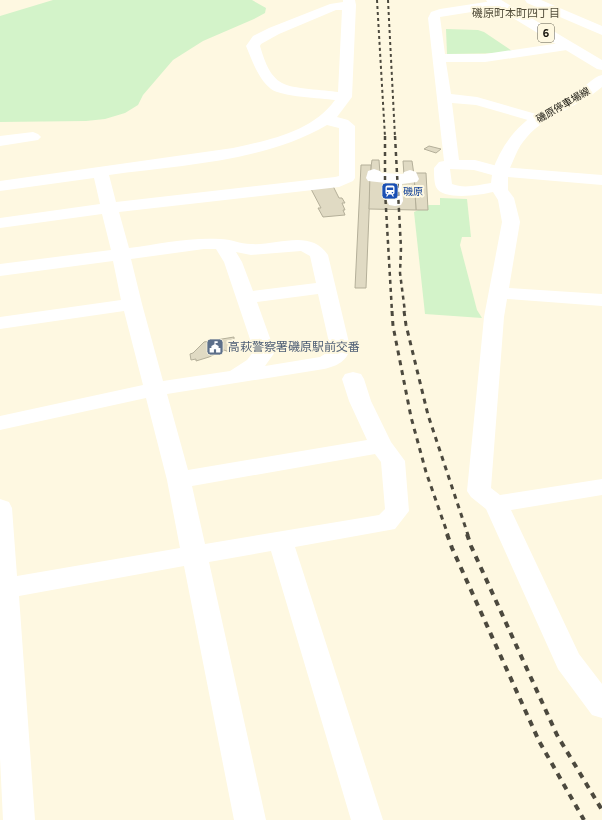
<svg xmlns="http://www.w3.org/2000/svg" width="602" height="820" viewBox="0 0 602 820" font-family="Figtree,'Noto Sans JP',sans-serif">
  <rect width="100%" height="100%" fill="#fef8e1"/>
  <!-- green -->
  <g fill="#d3f3c9">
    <polygon points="53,0 252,0 266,8 265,13 254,19 203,41 173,60 143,95 138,105 125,113 105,119 86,121 0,122 0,16"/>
    <polygon points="446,29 478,30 484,32 515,53 447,54"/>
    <polygon points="440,198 467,199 471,237 462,237 460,245 477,310 482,318 425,314 414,212 429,205 440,205"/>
  </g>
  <!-- building -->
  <g fill="#e0dac3" stroke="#b4af99">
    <polygon points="429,146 441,149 436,153 424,149"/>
    <polygon points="372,160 379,160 380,174 370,174"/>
    <polygon points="403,161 412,161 414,175 404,175"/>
    <polygon points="361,165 371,165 366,288 355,288"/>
    <polygon points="414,173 426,173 428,210 416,210"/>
    <polygon points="370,174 414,175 416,210 369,209"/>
    <polygon points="333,186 339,198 342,198 345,203 342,203 345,210 343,210 345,215 323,217 318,208 321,208 311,189"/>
    <polygon points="234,337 234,345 229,352 224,350 209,357 196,361 196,359 191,360 190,354 193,353 204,342"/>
  </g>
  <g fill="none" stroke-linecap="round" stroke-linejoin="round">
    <!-- minor -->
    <g fill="#fff" fill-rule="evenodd">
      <path d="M343,0H355L356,5L352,97L337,117L348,120L355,126V178L353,181L339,187L119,212L129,248C159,244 190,237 220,239C231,239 240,244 251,244C277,246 310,228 328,255L350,347C348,361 337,366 324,369L167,394L188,470L367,440L349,401L342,379L345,374L353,372L361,374L364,379L371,401L391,442L405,461L409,511L395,529L295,547L383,820H351L271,551L209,562L266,820H234L184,566L19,596L35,820H3L0,758V499L9,502L12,508L17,576L180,548L167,480L146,398L0,430V416L143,385L124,311L0,329V317L121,300L113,261L0,276V264L111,250L102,214L0,228V218L100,204L94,178L0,191V181L233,148C269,140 312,132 335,100C321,98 282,97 271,89C258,79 252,60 246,46L253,36L269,28L330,4L343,2ZM336,10H342L338,92C325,90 292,89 282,83C269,76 264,59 260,46L261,44L279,34ZM327,125L339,128V176L335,177L116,202L109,175C181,165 264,162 327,125ZM204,249H216L224,262L254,351L247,360L230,371L163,381L142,304L131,259ZM301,251L310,256L316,283L253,291L242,262L236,252L251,255ZM318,294L330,347L328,352L320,357L265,366L275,352L257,302ZM375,454L381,462L385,509L379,515L205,544L192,486Z"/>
      <path d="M499,0L503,1L505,4L503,7L440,17L445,54H485L567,42L572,43L574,46L572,49L567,50L485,62H446L451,94L477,97L543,116L545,119L543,122L538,123L476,105L452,103L459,160H475L501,167L602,175V185L508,177V190L514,198L520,222L509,288L602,294V306L507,299L504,317L491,488L500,495L602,479V495L511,510L579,654L602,684V718L592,715L558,669L486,509L471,497L467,491L484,317L502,222L498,200L493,192C481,195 442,201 436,187C434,182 434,174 434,168L439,162L444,161L428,18L431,12L440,9ZM450,169L474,170L492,175L491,183C478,185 464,189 452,184Z"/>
      <polygon points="525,0 541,0 602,26 602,35 527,3"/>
      <polygon points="33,132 38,134 41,137 38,140 0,146 0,136"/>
      <polygon points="374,169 380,171 382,173 403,174 404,172 410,170 416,172 419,179 417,182 402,184 403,201 401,205 395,206 389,205 387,201 386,183 368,181 366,178 368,171"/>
    </g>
    <!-- major -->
    <path fill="#fff" fill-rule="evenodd" d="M602,75V87C579,107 547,114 527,137C515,150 514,163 506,175L500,177L494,175L492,172C501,146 517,124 541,111C553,104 565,99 577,92C585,87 593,77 602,75Z"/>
    <!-- highway -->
    <polygon fill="#fff" fill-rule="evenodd" points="486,0 501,0 602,60 602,70 597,69 488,3"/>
    <!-- rail-far3 -->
    <g stroke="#4c493e" stroke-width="2" stroke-dasharray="3 3" stroke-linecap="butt">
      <polyline points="377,0 385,137"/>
      <polyline points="388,0 395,137"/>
    </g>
    <!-- rail-far2 -->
    <g stroke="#4c493e" stroke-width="2.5" stroke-dasharray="4 4" stroke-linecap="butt">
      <polyline points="385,136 385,191 392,312"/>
      <polyline points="395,136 401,248 400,273 405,312"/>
    </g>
    <!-- rail-far1 -->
    <g stroke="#4c493e" stroke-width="3" stroke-dasharray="5 5" stroke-linecap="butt">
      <polyline points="392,311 393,326 411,417 426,472 448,535"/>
      <polyline points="404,311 406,325 428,415 468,535"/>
    </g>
    <!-- rail -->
    <g stroke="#4c493e" stroke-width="4" stroke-dasharray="6 6" stroke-linecap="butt">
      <polyline points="447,534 452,548 539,741 584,820"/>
      <polyline points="467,534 471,546 557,735 602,810"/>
    </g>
  </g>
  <!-- icons -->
  <defs>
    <g id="station-square" transform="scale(0.9)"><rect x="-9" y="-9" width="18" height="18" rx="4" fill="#1a4fb4" stroke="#fef8e1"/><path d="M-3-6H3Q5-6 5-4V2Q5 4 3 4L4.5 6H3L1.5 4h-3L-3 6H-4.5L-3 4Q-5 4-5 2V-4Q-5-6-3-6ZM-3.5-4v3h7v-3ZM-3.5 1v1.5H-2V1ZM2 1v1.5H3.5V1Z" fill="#fff"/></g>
    <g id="civic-square" transform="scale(0.9)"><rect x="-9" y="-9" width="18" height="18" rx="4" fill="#5c6f8a" stroke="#fef8e1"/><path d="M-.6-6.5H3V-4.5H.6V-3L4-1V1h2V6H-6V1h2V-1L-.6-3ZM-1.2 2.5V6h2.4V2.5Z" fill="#fff"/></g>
  </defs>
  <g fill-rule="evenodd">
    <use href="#station-square" x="390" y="191"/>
    <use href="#civic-square" x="215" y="347"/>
  </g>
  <g text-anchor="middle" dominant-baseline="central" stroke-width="4" stroke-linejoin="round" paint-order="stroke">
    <!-- far-street labels -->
    <g font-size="10" fill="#18160e" stroke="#fef8e1">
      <text transform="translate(563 105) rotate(-30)">磯原停車場線</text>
    </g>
    <!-- far-transit labels -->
    <g font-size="10" fill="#164399" stroke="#fef8e1" text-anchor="start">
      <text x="403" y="191">磯原</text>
    </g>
    <!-- far-neighbourhood labels -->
    <g font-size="11" fill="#544f3c" stroke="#fef8e1">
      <text x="516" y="13">磯原町本町四丁目</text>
    </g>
    <!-- shield labels -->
    <rect fill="#fef8e1" stroke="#5d5a4d" stroke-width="1" x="538" y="24" width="16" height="18" rx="3"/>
    <g font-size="11" font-weight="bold" fill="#18160e">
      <text x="546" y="33">6</text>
    </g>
    <!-- service labels -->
    <g font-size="12" fill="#4e5e75" stroke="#fef8e1" text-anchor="start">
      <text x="228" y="347">高萩警察署磯原駅前交番</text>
    </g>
  </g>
</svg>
